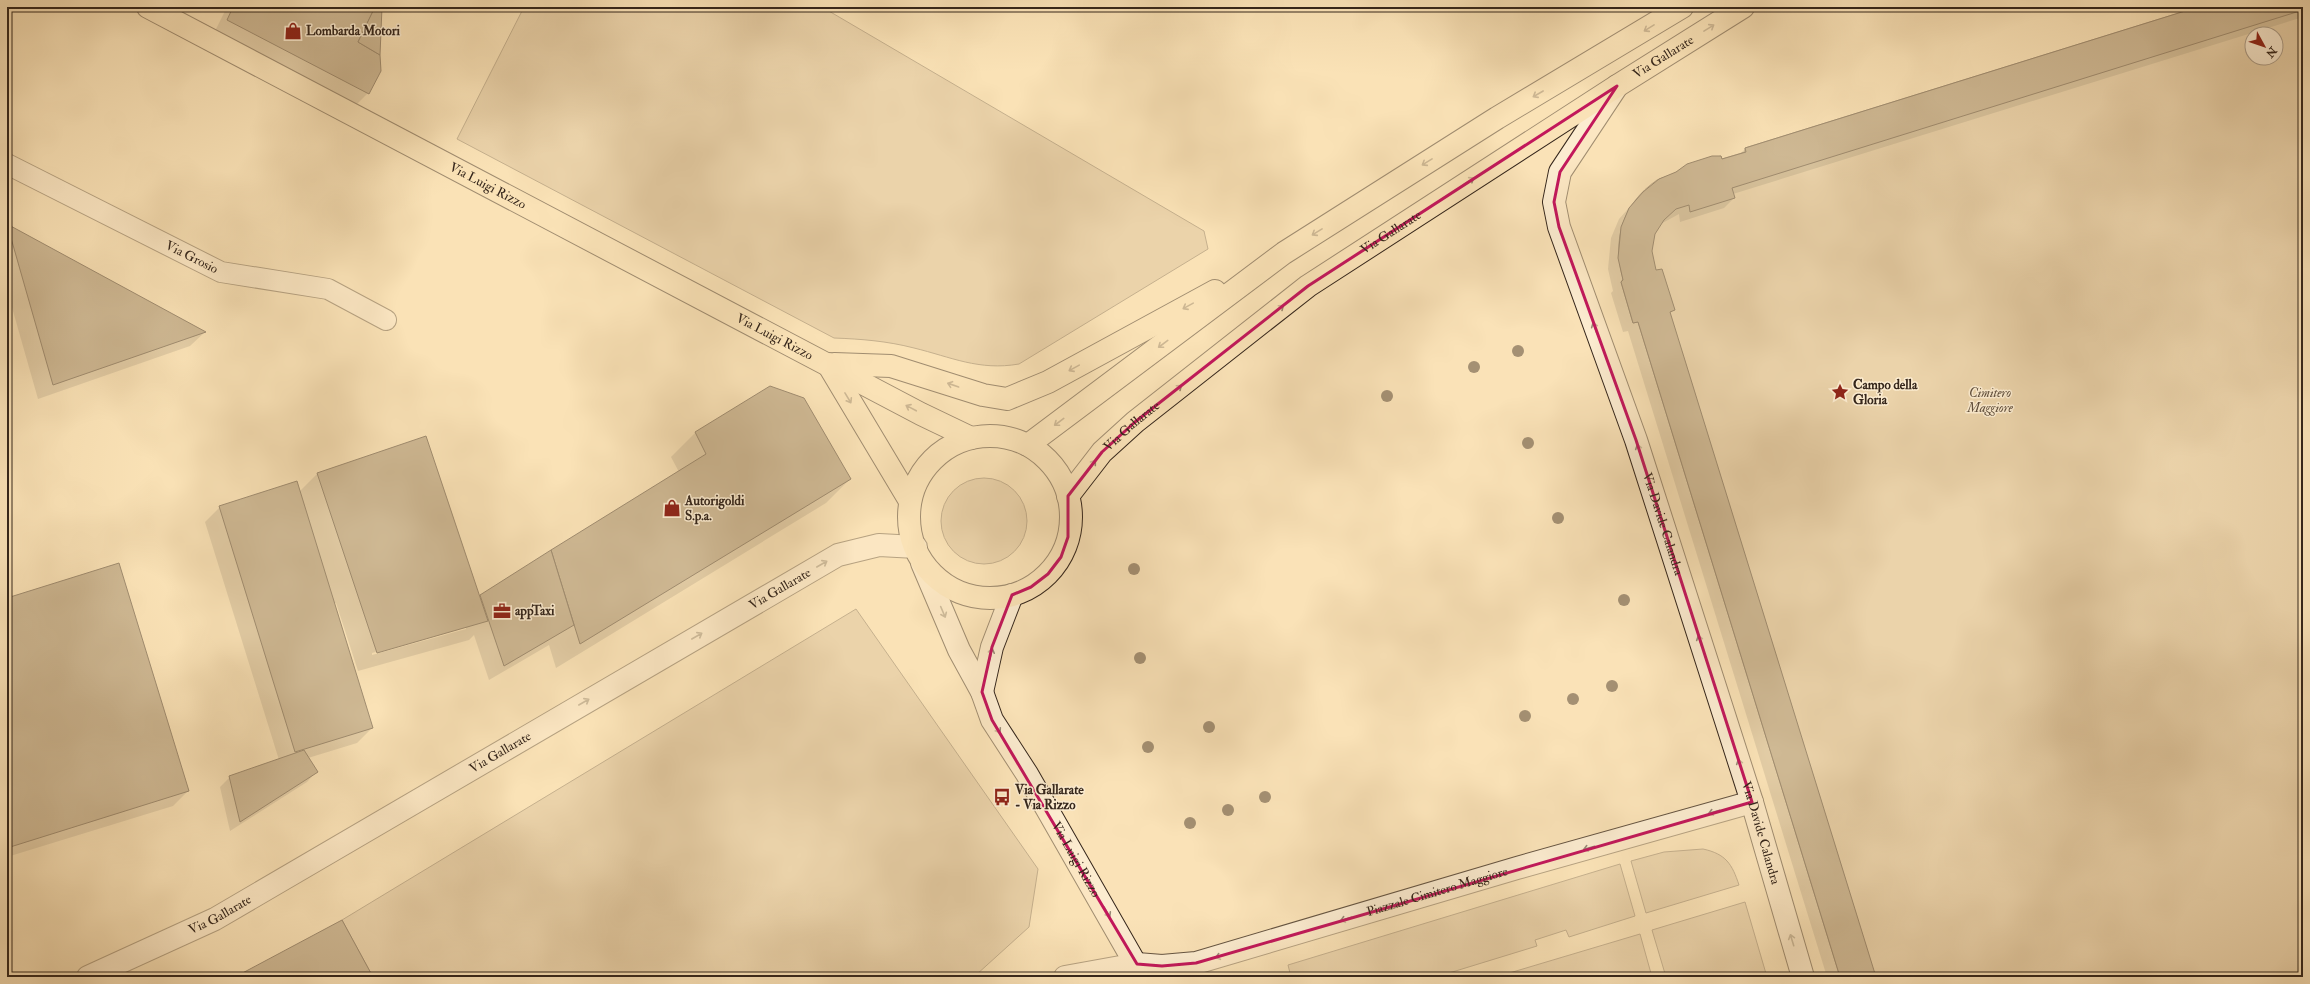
<svg xmlns="http://www.w3.org/2000/svg" width="2310" height="984" viewBox="0 0 2310 984" font-family="'IM FELL Double Pica',serif">
  <rect width="100%" height="100%" fill="#fae2b7"/>
  <filter id="stains"><feTurbulence type="fractalNoise" baseFrequency=".005" numOctaves="4"/><feColorMatrix values="0 0 0 0 .2 0 0 0 0 .09 0 0 0 0 .02 0 0 0 .5 -.17"/></filter>
  <radialGradient id="worn" r=".72"><stop offset=".6" stop-color="#630" stop-opacity="0"/><stop offset="1" stop-color="#630" stop-opacity=".3"/></radialGradient>
  <!-- green -->
  <g fill="#d9c29c" stroke="#87745c" fill-rule="evenodd">
    <path d="M524,7H822L1204,231L1208,249L1019,364C979,371 951,357 914,348C887,341 861,339 834,338L457,139Z"/>
    <path d="M2198,7H2303V977H1840L1638,322L1633,323L1621,282L1623,279C1612,240 1622,204 1657,180C1663,177 1671,176 1677,172C1691,162 1704,160 1721,156L1722,159L1745,152V148ZM2252,34H2276V58H2252Z"/>
    <circle cx="984" cy="521" r="43"/>
    <polygon points="856,609 1038,869 1029,927 976,975 973,977 373,977 342,920"/>
    <path d="M1703,849C1726,854 1732,864 1739,885L1646,913L1631,861L1664,852Z"/>
    <polygon points="1620,864 1635,916 1569,937 1566,930 1535,940 1537,946 1436,977 1291,977 1288,965"/>
    <polygon points="1745,902 1767,977 1666,977 1652,930"/>
    <polygon points="1640,934 1652,977 1496,977"/>
  </g>
  <!-- shadow -->
  <g fill="#0003" fill-rule="evenodd">
    <polygon points="227,7 381,7 368,93 353,108 213,35"/>
    <polygon points="2201,7 2303,7 2303,17 1733,194 1734,198 1724,208 1680,222 1679,214 1657,226 1651,251 1655,271 1674,310 1669,314 1875,977 1827,977 1628,331 1623,332 1611,293 1613,291 1608,269 1611,238 1619,219 1643,192 1721,160 1739,155 1745,149"/>
    <polygon points="7,225 205,332 190,346 38,399 7,290"/>
    <path d="M770,387L850,479L826,503L556,668L549,645L489,680L474,635L469,640L358,671L336,603L334,604L372,728L357,743L308,758L317,771L307,782L230,831L220,787L230,777L279,760L205,522L220,507L299,492L317,474L425,438L479,597L679,472L671,457L695,433ZM466,627V629L372,655V653Z"/>
    <polygon points="7,599 188,791 173,806 7,857"/>
  </g>
  <!-- building -->
  <g fill="#9b886c" stroke="#35261b">
    <polygon points="233,7 375,7 358,42 380,55 381,71 369,94 227,20"/>
    <polygon points="375,7 382,7 380,55 358,42"/>
    <polygon points="2198,7 2303,7 2303,10 1732,188 1735,198 1690,212 1689,205 1676,209 1664,220 1655,234 1652,251 1656,270 1662,269 1675,310 1670,312 1876,977 1840,977 1638,322 1633,323 1621,282 1623,280 1618,258 1621,227 1629,208 1643,192 1659,179 1676,172 1687,164 1712,156 1721,156 1722,159 1746,152 1745,148"/>
    <polygon points="7,224 206,332 53,385"/>
    <polygon points="770,386 804,398 851,479 580,644 551,550 706,454 695,432"/>
    <polygon points="426,436 488,621 377,653 317,473"/>
    <polygon points="297,481 373,728 295,752 219,506"/>
    <polygon points="551,550 574,625 504,666 480,595"/>
    <polygon points="119,563 189,791 7,848 7,598"/>
    <polygon points="304,750 318,772 240,822 229,776"/>
    <polygon points="342,920 373,977 235,977"/>
  </g>
  <g fill="none" stroke-linecap="round" stroke-linejoin="round">
    <!-- service casing -->
    <g stroke="#665542" stroke-width="22">
      <g id="service">
        <path id="s1" d="M7,164L221,272L328,289L386,320"/>
      </g>
    </g>
    <!-- minor casing -->
    <g stroke="#665542" stroke-width="24">
      <g id="minor">
        <path id="s2" d="M1065,977L1137,964L1162,966L1196,963L1517,868L1752,802"/>
      </g>
    </g>
    <!-- tertiary casing -->
    <g stroke="#665542" stroke-width="24">
      <g id="tertiary">
        <path id="s3" d="M88,977L215,919L838,555L879,545L916,547"/>
      </g>
    </g>
    <!-- secondary casing -->
    <g stroke="#35261b" stroke-width="24">
      <g id="secondary">
        <path id="s4" d="M1617,86L1560,172L1554,202L1559,227L1636,440L1752,802L1803,977"/>
        <path id="s5" d="M922,563L959,650L982,692L992,720L1027,774L1143,977"/>
        <polyline points="982,692 992,647 1012,595"/>
      </g>
    </g>
    <!-- primary casing -->
    <g stroke="#35261b" stroke-width="24">
      <g id="primary">
        <path id="s6" d="M148,7L921,414L971,438"/>
        <polyline points="828,364 910,501"/>
        <polyline points="834,364 891,366 983,395 1007,399 1048,382 1215,291"/>
        <circle cx="990" cy="517" r="81"/>
        <polyline points="1028,445 1284,253 1497,118 1682,7"/>
        <path id="s7" d="M1068,496L1102,452L1135,422L1308,286L1617,86L1743,7"/>
      </g>
    </g>
    <!-- service -->
    <use href="#service" stroke="#fcecd0" stroke-width="20"/>
    <!-- minor -->
    <use href="#minor" stroke="#fcecd0" stroke-width="22"/>
    <!-- tertiary -->
    <use href="#tertiary" stroke="#fcecd0" stroke-width="22"/>
    <!-- secondary -->
    <use href="#secondary" stroke="#fcecd0" stroke-width="22"/>
    <!-- primary -->
    <use href="#primary" stroke="#fae2b7" stroke-width="22"/>
  </g>
  <!-- trees -->
  <g fill="#a49073">
    <circle cx="1518" cy="351" r="6"/>
    <circle cx="1474" cy="367" r="6"/>
    <circle cx="1387" cy="396" r="6"/>
    <circle cx="1528" cy="443" r="6"/>
    <circle cx="1558" cy="518" r="6"/>
    <circle cx="1134" cy="569" r="6"/>
    <circle cx="1624" cy="600" r="6"/>
    <circle cx="1140" cy="658" r="6"/>
    <circle cx="1612" cy="686" r="6"/>
    <circle cx="1573" cy="699" r="6"/>
    <circle cx="1525" cy="716" r="6"/>
    <circle cx="1209" cy="727" r="6"/>
    <circle cx="1148" cy="747" r="6"/>
    <circle cx="1265" cy="797" r="6"/>
    <circle cx="1228" cy="810" r="6"/>
    <circle cx="1190" cy="823" r="6"/>
  </g>
  <!-- one-way arrows -->
  <defs><path id="oneway-shaft" d="M-6 0H5M1.5-3L5.5 0L1.5 3" fill="none" stroke-width="1.6" stroke-linecap="round" stroke-linejoin="round"/></defs>
  <g stroke="#988469">
    <use href="#oneway-shaft" transform="translate(1649 28) rotate(148)"/>
    <use href="#oneway-shaft" transform="translate(1709 28) rotate(-32)"/>
    <use href="#oneway-shaft" transform="translate(1538 94) rotate(150)"/>
    <use href="#oneway-shaft" transform="translate(1427 162) rotate(148)"/>
    <use href="#oneway-shaft" transform="translate(1469 181) rotate(-33)"/>
    <use href="#oneway-shaft" transform="translate(1317 232) rotate(148)"/>
    <use href="#oneway-shaft" transform="translate(1188 306) rotate(151)"/>
    <use href="#oneway-shaft" transform="translate(1279 309) rotate(-38)"/>
    <use href="#oneway-shaft" transform="translate(1163 344) rotate(143)"/>
    <use href="#oneway-shaft" transform="translate(1074 368) rotate(151)"/>
    <use href="#oneway-shaft" transform="translate(953 385) rotate(-161)"/>
    <use href="#oneway-shaft" transform="translate(1177 389) rotate(-38)"/>
    <use href="#oneway-shaft" transform="translate(848 398) rotate(59)"/>
    <use href="#oneway-shaft" transform="translate(911 408) rotate(-152)"/>
    <use href="#oneway-shaft" transform="translate(1059 422) rotate(143)"/>
    <use href="#oneway-shaft" transform="translate(1092 465) rotate(-53)"/>
  </g>
  <g stroke="#988976">
    <use href="#oneway-shaft" transform="translate(1595 328) rotate(-110)"/>
    <use href="#oneway-shaft" transform="translate(1639 450) rotate(-108)"/>
    <use href="#oneway-shaft" transform="translate(822 564) rotate(-30)"/>
    <use href="#oneway-shaft" transform="translate(943 612) rotate(67)"/>
    <use href="#oneway-shaft" transform="translate(697 636) rotate(-30)"/>
    <use href="#oneway-shaft" transform="translate(1700 641) rotate(-108)"/>
    <use href="#oneway-shaft" transform="translate(991 654) rotate(-77)"/>
    <use href="#oneway-shaft" transform="translate(584 702) rotate(-30)"/>
    <use href="#oneway-shaft" transform="translate(997 728) rotate(58)"/>
    <use href="#oneway-shaft" transform="translate(1740 765) rotate(-108)"/>
    <use href="#oneway-shaft" transform="translate(1714 812) rotate(164)"/>
    <use href="#oneway-shaft" transform="translate(1589 848) rotate(164)"/>
    <use href="#oneway-shaft" transform="translate(1107 912) rotate(60)"/>
    <use href="#oneway-shaft" transform="translate(1346 919) rotate(163)"/>
    <use href="#oneway-shaft" transform="translate(1792 940) rotate(-107)"/>
    <use href="#oneway-shaft" transform="translate(1221 956) rotate(163)"/>
  </g>
  <!-- marked area -->
  <path d="M0 0H2310V984H0ZM1617,86L1560,172L1554,202L1559,227L1636,440L1752,802L1196,963L1162,966L1137,964L992,720L982,692L992,647L1012,595L1031,587L1048,574L1061,557L1068,537V496L1102,452L1135,422L1308,286Z" fill="#fae2b7" fill-opacity=".55" fill-rule="evenodd"/>
  <path fill="none" stroke="#c2185b" stroke-width="3" stroke-linejoin="round" d="M1617,86L1560,172L1554,202L1559,227L1636,440L1752,802L1196,963L1162,966L1137,964L992,720L982,692L992,647L1012,595L1031,587L1048,574L1061,557L1068,537V496L1102,452L1135,422L1308,286Z"/>
  <!-- icons -->
  <defs>
    <g id="shop-bare" transform="scale(1.38)"><path d="M-5-2.5h2.3a2.7 3.5 0 0 1 5.4 0H5L5.5 6h-11ZM-1.5-2.5h3a1.5 2.3 0 0 0-3 0Z" fill="#8f2418" stroke="#fcecd0" stroke-width="2.5" paint-order="stroke"/></g>
    <g id="sight-bare" transform="scale(1.38)"><path d="M0-6L1.8-2.2L6-1.7L2.9 1.2L3.7 5.4L0 3.3L-3.7 5.4L-2.9 1.2L-6-1.7L-1.8-2.2Z" fill="#8f2418" stroke="#fcecd0" stroke-width="2.5" paint-order="stroke"/></g>
    <g id="office-bare" transform="scale(1.38)"><path d="M-6-3h4V-5.5h4V-3h4V5H-6ZM-1-4.5V-3h2v-1.5ZM-6 0V1H6V0Z" fill="#8f2418" stroke="#fcecd0" stroke-width="2.5" paint-order="stroke"/></g>
    <g id="bus-bare" transform="scale(1.38)"><path d="M-5-6H5V4H4V6H2V4H-2V6H-4V4H-5ZM-3.5-4V0h7V-4ZM-3.5 1.2v1.5H-2V1.2ZM2 1.2v1.5H3.5V1.2Z" fill="#8f2418" stroke="#fcecd0" stroke-width="2.5" paint-order="stroke"/></g>
  </defs>
  <g fill-rule="evenodd">
    <use href="#shop-bare" x="293" y="31"/>
    <use href="#sight-bare" x="1840" y="392"/>
    <use href="#shop-bare" x="672" y="508"/>
    <use href="#office-bare" x="502" y="611"/>
    <use href="#bus-bare" x="1002" y="797"/>
  </g>
  <g text-anchor="middle" dominant-baseline="central" stroke-width="3" stroke-linejoin="round" paint-order="stroke">
    <!-- poi labels -->
    <g font-size="13" font-weight="bold" fill="#35261b" stroke="#fcecd0" text-anchor="start">
      <text x="306" y="31">Lombarda Motori</text>
      <text x="1853" y="385">Campo della<tspan x="1853" dy="15">Gloria</tspan></text>
      <text x="685" y="501">Autorigoldi<tspan x="685" dy="15">S.p.a.</tspan></text>
      <text x="515" y="611">appTaxi</text>
      <text x="1015" y="790">Via Gallarate<tspan x="1015" dy="15">- Via Rizzo</tspan></text>
    </g>
    <!-- street labels -->
    <g font-size="13" fill="#35261b" stroke="#fcecd0">
      <text stroke="none"><textPath href="#s7" startOffset="743">Via Gallarate</textPath></text>
      <text stroke="none"><textPath href="#s6" startOffset="384">Via Luigi Rizzo</textPath></text>
      <text stroke="none"><textPath href="#s7" startOffset="419">Via Gallarate</textPath></text>
      <text stroke="none"><textPath href="#s1" startOffset="207">Via Grosio</textPath></text>
      <text stroke="none"><textPath href="#s6" startOffset="708">Via Luigi Rizzo</textPath></text>
      <text stroke="none"><textPath href="#s7" startOffset="95">Via Gallarate</textPath></text>
      <text stroke="none"><textPath href="#s4" startOffset="474">Via Davide Calandra</textPath></text>
      <text stroke="none"><textPath href="#s3" startOffset="794">Via Gallarate</textPath></text>
      <text stroke="none"><textPath href="#s3" startOffset="470">Via Gallarate</textPath></text>
      <text stroke="none"><textPath href="#s4" startOffset="798">Via Davide Calandra</textPath></text>
      <text stroke="none"><textPath href="#s5" startOffset="335">Via Luigi Rizzo</textPath></text>
      <text stroke="none"><textPath href="#s2" startOffset="384">Piazzale Cimitero Maggiore</textPath></text>
      <text stroke="none"><textPath href="#s3" startOffset="146">Via Gallarate</textPath></text>
    </g>
    <!-- park labels -->
    <g font-size="13" font-style="italic" fill="#5e4d3b" stroke="#fcecd0">
      <text x="1990" y="393">Cimitero<tspan x="1990" dy="15">Maggiore</tspan></text>
    </g>
  </g>
  <!-- margin -->
  <rect width="2310" height="984" fill="none" stroke="#fae2b7" stroke-width="24"/>
  <rect x="8" y="8" width="2294" height="968" fill="none" stroke="#35261b" stroke-width="2"/>
  <rect x="12" y="12" width="2286" height="960" fill="none" stroke="#35261b"/>
  <!-- north arrow -->
  <g transform="translate(2264 46) rotate(130)"><circle r="19" fill="#fcecd0" stroke="#ac9d88"/>
  <path d="M0-3L7 15L0 10L-7 15Z" fill="#8f2418"/>
  <text y="-6" font-size="11" font-weight="bold" text-anchor="middle" fill="#35261b">N</text>
  </g>
  <rect width="100%" height="100%" filter="url(#stains)"/>
  <rect width="100%" height="100%" fill="url(#worn)"/>
</svg>
